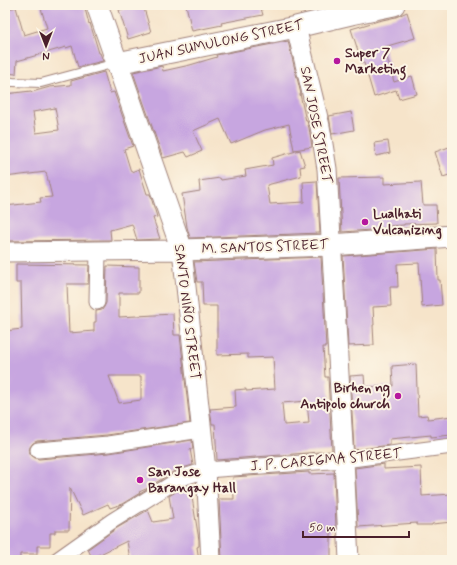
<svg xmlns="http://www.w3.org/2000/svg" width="457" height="565" viewBox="0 0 457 565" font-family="Mynerve,sans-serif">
  <rect width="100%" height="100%" fill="#fcf5e5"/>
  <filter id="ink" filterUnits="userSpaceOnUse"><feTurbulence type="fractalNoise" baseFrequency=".025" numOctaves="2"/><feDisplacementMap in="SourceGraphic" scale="8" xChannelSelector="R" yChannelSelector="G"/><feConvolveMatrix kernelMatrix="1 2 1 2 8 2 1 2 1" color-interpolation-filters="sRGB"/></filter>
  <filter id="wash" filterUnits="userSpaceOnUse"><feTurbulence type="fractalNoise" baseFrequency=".012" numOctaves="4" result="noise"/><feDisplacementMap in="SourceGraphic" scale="16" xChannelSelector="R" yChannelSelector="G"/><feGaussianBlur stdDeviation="0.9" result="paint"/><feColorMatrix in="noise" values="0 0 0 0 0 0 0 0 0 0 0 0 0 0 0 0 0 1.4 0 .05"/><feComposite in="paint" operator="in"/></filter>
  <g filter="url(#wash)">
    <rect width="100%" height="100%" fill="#f6e4ca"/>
    <g id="blocks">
      <!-- building -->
      <g fill="#c7a6e0" fill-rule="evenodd">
        <polygon points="40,5 84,5 89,24 90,23 99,53 100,53 103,61 78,67 72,46 66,48 66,47 17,61 16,74 5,73 5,10 16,7 24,35 47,28"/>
        <polygon points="137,5 143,5 151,32 128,39 119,10"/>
        <polygon points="186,5 260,5 263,15 221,23 222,25 192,31"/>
        <polygon points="407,12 415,38 384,47 394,82 412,76 417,94 399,99 396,90 374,97 364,63 362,63 351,29 378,21 396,17"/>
        <polygon points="288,41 301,94 300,94 306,121 307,121 309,128 312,147 294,150 289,124 265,130 231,144 220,119 193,131 202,151 188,157 185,152 163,158 133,72 162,66 163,71 190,65 217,57 216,55"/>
        <path d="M104,72L110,93L114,92L133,146L124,149L131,172L139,169L147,194H150L157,217L153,218L160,239L137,240L132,224L110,230L111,240L5,241V206L41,202L40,198L52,197L46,172L5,177V94L31,91L32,92L50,87L71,85V81ZM55,108L59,130L36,133L33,112Z"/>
        <polygon points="351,112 354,130 332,134 329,116"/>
        <polygon points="388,141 390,153 376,156 374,143"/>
        <polygon points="452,146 452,174 443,177 435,152"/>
        <polygon points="300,150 305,166 300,167 301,176 267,185 270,204 304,202 303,182 317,181 320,233 190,238 187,227 182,194 200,191 199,181 220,178 221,180 246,176 245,170 273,165 272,158"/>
        <polygon points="384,177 384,184 421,182 423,205 436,205 437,223 404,224 404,225 387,226 387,228 371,229 371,230 342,232 339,178"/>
        <polygon points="437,249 438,280 440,280 442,305 422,307 419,263 397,264 398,287 390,287 391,306 373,307 374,325 373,325 374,345 348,346 343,256"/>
        <path d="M321,257L326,347H323L325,377H328L332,451L217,460L215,424H212L210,409L236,407L235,390L246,389V391L275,389L273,357L248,358V354L217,355V306H203L202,282H197L194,262ZM307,401L309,423L284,425L282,403Z"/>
        <path d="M16,264L89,265L88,284H67L69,333L94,331V322H96V311L102,310L104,307L106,303L107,266L139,267V293H119V317L173,314L174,335H180L190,423L107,435L37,441L33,443L30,447L29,451L31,455L35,458L39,459L109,453L192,440L193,449H190L193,465L176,470L146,489L139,492L140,493L122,504L110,508L108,504L83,515L70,488L69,530H55V533H50V546H37V554H20V560H6L7,530H5V331L22,329L21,283H16ZM109,376H141V400L119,403Z"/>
        <polygon points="416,364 418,416 427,415 428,419 452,416 452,435 431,437 431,435 390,439 390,445 354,450 350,376 364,375 365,387 393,386 392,366"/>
        <polygon points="384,464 384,469 421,467 422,496 452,494 452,522 432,524 432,525 417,525 417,523 358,527 355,468"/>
        <polygon points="309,472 309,474 334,473 336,528 331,528 331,560 222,560 219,499 234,499 233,477"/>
        <polygon points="190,485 199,540 199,546 197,547 199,560 130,560 127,541 92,558 88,549 117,528 148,510 153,522 173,519 169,496 185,486"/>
      </g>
    </g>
  </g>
  <g filter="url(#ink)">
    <use href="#blocks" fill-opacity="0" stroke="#a0827a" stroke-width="1"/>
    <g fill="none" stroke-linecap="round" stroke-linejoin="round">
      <!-- service casing -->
      <g stroke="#a0827a" stroke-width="10">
        <polyline id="service" points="5,81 13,82 41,83 116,63"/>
      </g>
      <!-- minor casing -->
      <g stroke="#a0827a" stroke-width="17">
        <g id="minor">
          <polyline points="97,302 98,251"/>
          <polyline points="38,450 108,444 201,430"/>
          <polyline points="57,560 112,521 181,478 206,470 344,460 452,446"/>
        </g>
      </g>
      <!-- tertiary casing -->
      <g stroke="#a0827a" stroke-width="21">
        <g id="tertiary">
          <polyline points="296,27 320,126 327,169 344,460 349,560"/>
          <polyline points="5,252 182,250 206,470 211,560"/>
        </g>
      </g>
      <!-- secondary casing -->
      <g stroke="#a0827a" stroke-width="23">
        <g id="secondary">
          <polyline points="97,5 182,250 332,245 452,236"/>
          <polyline points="117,63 296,27 351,14 394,5"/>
        </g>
      </g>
      <!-- service -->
      <use href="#service" stroke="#fff" stroke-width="8"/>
      <!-- minor -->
      <use href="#minor" stroke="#fff" stroke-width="15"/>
      <!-- tertiary -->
      <use href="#tertiary" stroke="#fff" stroke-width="19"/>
      <!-- secondary -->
      <use href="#secondary" stroke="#fff" stroke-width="21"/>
    </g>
  </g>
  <!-- markers -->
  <g fill="#b5179e" stroke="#fcf5e5" stroke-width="1.5">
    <circle cx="337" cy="61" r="4"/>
    <circle cx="365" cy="222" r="4"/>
    <circle cx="398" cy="396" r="4"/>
    <circle cx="140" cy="480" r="4"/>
  </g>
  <g text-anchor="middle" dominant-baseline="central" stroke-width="4" stroke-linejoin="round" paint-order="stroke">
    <!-- street labels -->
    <g font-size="14" fill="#4a1f2b" stroke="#fcf5e5">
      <text transform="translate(221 42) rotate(-12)">JUAN SUMULONG STREET</text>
      <text transform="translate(316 125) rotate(79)">SAN JOSE STREET</text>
      <text transform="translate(265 247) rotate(-2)">M. SANTOS STREET</text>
      <text transform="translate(187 312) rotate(83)">SANTO NIÑO STREET</text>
      <text transform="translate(326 460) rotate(-5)">J. P. CARIGMA STREET</text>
    </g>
    <!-- poi labels -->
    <g font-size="14" font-weight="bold" fill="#4a1f2b" stroke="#fcf5e5" text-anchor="start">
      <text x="345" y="53">Super 7<tspan x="345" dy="16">Marketing</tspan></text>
      <text x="373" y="214">Lualhati<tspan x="373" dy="16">Vulcanizing</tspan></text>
      <text x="390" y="388" text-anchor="end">Birhen ng<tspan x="390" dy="16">Antipolo church</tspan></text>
      <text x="148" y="472">San Jose<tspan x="148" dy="16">Barangay Hall</tspan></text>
    </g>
  </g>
  <!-- margin -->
  <rect width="457" height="565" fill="none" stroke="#fcf5e5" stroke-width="20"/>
  <!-- north arrow -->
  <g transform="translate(46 46) rotate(180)" stroke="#fcf5e5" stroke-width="3" paint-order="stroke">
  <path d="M0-3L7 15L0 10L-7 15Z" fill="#4a1f2b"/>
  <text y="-6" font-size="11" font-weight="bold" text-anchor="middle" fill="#4a1f2b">N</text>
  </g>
  <!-- scale -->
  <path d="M303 531v6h106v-6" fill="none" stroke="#4a1f2b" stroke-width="2"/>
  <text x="309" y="531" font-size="12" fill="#4a1f2b" stroke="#fcf5e5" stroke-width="3" paint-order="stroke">50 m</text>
</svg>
